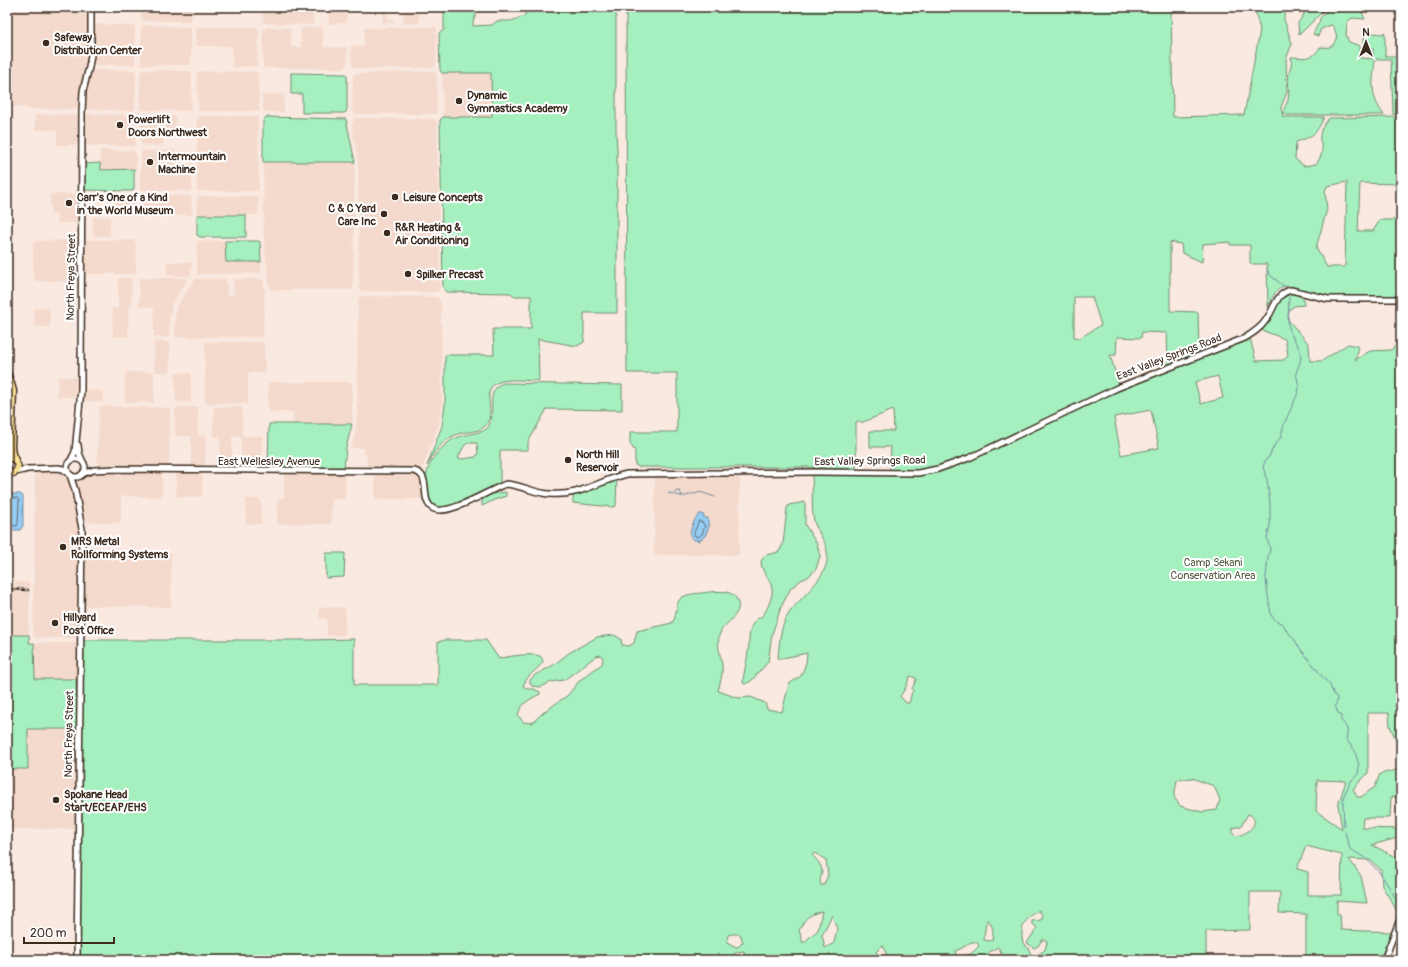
<svg xmlns="http://www.w3.org/2000/svg" width="1408" height="967" viewBox="0 0 1408 967" font-family="Pangolin,sans-serif">
  <rect width="100%" height="100%" fill="#f9e9e1"/>
  <filter id="ink" filterUnits="userSpaceOnUse"><feTurbulence type="fractalNoise" baseFrequency=".025" numOctaves="2"/><feDisplacementMap in="SourceGraphic" scale="8" xChannelSelector="R" yChannelSelector="G"/><feConvolveMatrix kernelMatrix="1 2 1 2 8 2 1 2 1" color-interpolation-filters="sRGB"/></filter>
  <g filter="url(#ink)">
    <!-- built -->
    <g fill="#f4dacc">
      <polygon points="7,7 89,7 88,60 81,89 79,107 78,109 26,109 26,107 7,107"/>
      <polygon points="141,7 192,7 192,18 189,21 143,21 141,19"/>
      <polygon points="262,7 312,7 313,25 263,23"/>
      <polygon points="329,7 347,7 346,23 329,24"/>
      <polygon points="377,7 388,7 388,19 394,19 394,23 383,23 382,12 377,12"/>
      <rect x="403" y="7" width="16" height="16"/>
      <polygon points="97,24 134,26 135,28 135,64 133,65 96,65 93,63 93,27"/>
      <polygon points="144,25 189,27 191,30 191,65 143,65 141,64 141,28"/>
      <polygon points="196,27 257,27 259,30 257,66 232,67 232,46 196,46"/>
      <polygon points="269,27 290,28 291,47 301,47 301,28 323,27 323,47 347,47 347,66 344,68 265,68 263,66 263,30"/>
      <polygon points="434,27 437,29 436,65 434,67 431,68 365,69 356,68 352,66 351,46 364,46 364,28"/>
      <polygon points="92,70 134,70 136,73 135,109 132,111 85,109 84,107 85,95 89,74"/>
      <polygon points="143,70 191,71 192,75 191,110 189,111 142,110 140,107 140,73"/>
      <polygon points="199,71 257,72 258,76 259,111 198,111 197,74 197,72"/>
      <polygon points="432,71 436,73 437,76 437,111 436,114 356,114 352,112 353,74"/>
      <polygon points="442,73 491,73 492,117 443,117"/>
      <polygon points="284,94 284,113 264,111 263,108 262,95"/>
      <polygon points="38,114 78,115 79,117 79,143 76,145 57,145 57,130 35,130 35,116"/>
      <polygon points="86,114 133,115 136,118 135,144 133,146 87,146 84,145 84,115"/>
      <polygon points="143,115 176,116 176,131 163,131 163,146 141,145 141,118"/>
      <polygon points="199,116 256,116 258,117 259,191 200,191 197,190 197,119"/>
      <polygon points="356,118 435,119 437,122 440,287 438,291 436,292 362,291 359,289 358,161 352,125 354,119"/>
      <polygon points="100,150 133,151 136,154 136,169 100,170"/>
      <polygon points="175,150 175,164 192,164 192,190 189,191 142,190 140,188 141,154 142,151"/>
      <polygon points="263,162 355,162 353,286 352,290 272,290 269,287 264,241"/>
      <polygon points="50,194 79,194 80,196 80,223 57,223 57,215 51,214"/>
      <polygon points="114,195 135,196 136,198 135,215 114,214"/>
      <polygon points="183,195 191,197 192,215 140,215 141,199 143,196"/>
      <polygon points="200,196 259,196 258,215 197,215 197,198"/>
      <rect x="93" y="217" width="17" height="19"/>
      <polygon points="78,240 80,243 77,279 75,281 36,281 33,278 33,244 34,242 37,241"/>
      <polygon points="87,240 132,240 135,241 136,243 136,274 84,274 84,242"/>
      <polygon points="198,241 225,241 226,262 261,262 261,273 205,274 197,275 197,243"/>
      <polygon points="167,262 192,262 191,274 189,276 167,275"/>
      <polygon points="118,278 132,278 131,308 129,308 128,337 113,337 112,308 118,308"/>
      <polygon points="139,278 187,278 187,280 172,304 170,314 169,337 154,337 154,307 139,307"/>
      <polygon points="195,279 226,279 227,295 234,295 233,279 263,279 265,290 263,337 176,337 175,335 175,314 177,306"/>
      <polygon points="362,296 436,297 439,299 441,303 442,406 439,424 424,464 422,467 419,469 367,469 367,457 363,452 363,448 351,448 356,429 357,417 358,300 358,298"/>
      <polygon points="34,308 50,308 50,327 36,327 34,325"/>
      <polygon points="154,341 167,342 170,345 170,372 154,372 154,403 125,402 125,372 154,372"/>
      <polygon points="205,342 262,342 264,344 265,373 248,373 248,404 205,403"/>
      <polygon points="175,373 191,373 191,403 176,401"/>
      <polygon points="58,377 77,377 79,378 78,397 57,397"/>
      <polygon points="268,382 352,382 352,424 293,424 293,412 268,412"/>
      <polygon points="82,390 103,391 103,402 82,401"/>
      <polygon points="99,406 170,408 169,466 164,468 97,466"/>
      <polygon points="178,407 198,407 198,436 206,436 205,468 191,468 191,436 175,436 175,410"/>
      <polygon points="214,407 242,407 242,436 262,436 263,466 262,468 241,468 241,436 232,437 232,468 220,468 220,437 213,436"/>
      <polygon points="47,470 62,470 66,473 69,479 74,494 75,508 78,527 77,636 75,638 37,638 34,637 33,635 35,472"/>
      <polygon points="94,471 162,471 162,497 121,496 121,523 83,522 77,483 81,477"/>
      <rect x="176" y="472" width="26" height="25"/>
      <polygon points="284,473 345,473 345,499 332,499 331,524 277,524 278,498 284,498"/>
      <polygon points="375,473 418,474 422,479 424,499 375,499"/>
      <polygon points="655,474 740,474 739,555 654,555"/>
      <rect x="246" y="499" width="15" height="25"/>
      <polygon points="83,553 171,553 171,607 83,606"/>
      <polygon points="7,581 27,582 29,584 30,587 29,635 7,635"/>
      <polygon points="319,607 345,607 345,635 327,636 327,619 319,618"/>
      <polygon points="34,643 75,643 77,646 76,679 34,679"/>
      <polygon points="28,729 77,729 76,829 7,829 7,769 28,768"/>
    </g>
    <!-- green -->
    <g fill="#a6f0bf" stroke="#708d6e" fill-rule="evenodd">
      <path d="M444,7H479L473,22V26L492,25L497,21H511L524,16L530,7H616V130L617,148V313H584V342L577,346L538,339L539,381C528,381 510,378 499,382C478,389 499,415 484,427C477,433 466,431 458,434C448,437 438,446 433,455C430,459 429,463 427,466L442,426L445,404V355H494L493,329H531V296H514L511,293L446,292L443,288L440,120L443,117H492L491,73H442L440,70L439,33L444,30Z"/>
      <path d="M626,7H1171L1173,117L1244,115L1260,30L1254,7H1285L1284,19L1292,44L1286,59L1287,92L1281,107L1283,117H1324C1316,134 1314,136 1296,142L1295,159L1304,166L1316,164C1329,147 1316,145 1321,131C1322,127 1326,122 1329,118L1401,117V184L1360,183L1358,231H1373L1380,220H1401V297C1372,297 1343,299 1314,294C1303,293 1294,283 1282,287C1275,290 1271,300 1268,307L1267,264H1250V245H1230V242L1203,244L1202,262L1182,253L1181,244L1170,242V311L1198,312L1199,353L1168,365L1167,333L1142,332L1141,338L1117,337L1116,355H1110L1119,385L973,453L938,467L918,471L890,470L891,447H870V431H894L893,410L863,422H856V470L808,467H639L635,465V451L630,444V432H677V373H627ZM1347,182L1345,267H1327L1316,248L1327,209L1325,191L1327,186ZM1074,297H1092L1101,325L1080,338L1074,337Z"/>
      <polygon points="1305,7 1327,7 1299,35 1298,23 1304,14"/>
      <path d="M1331,7H1358L1360,8L1365,19L1352,18L1347,22L1346,35L1349,42L1360,46V58L1373,59V48L1363,45V39L1371,33L1383,34L1384,32L1385,33V56H1394L1396,59H1401V114L1393,115L1391,59H1375C1373,81 1369,96 1384,115H1286L1283,112C1284,107 1287,104 1288,100C1290,91 1287,82 1289,73C1290,67 1293,63 1291,57C1304,57 1313,61 1320,47C1332,48 1332,48 1337,37L1334,27L1331,25L1321,29L1318,36L1313,34L1320,21V18Z"/>
      <polygon points="291,73 346,74 347,76 347,109 346,112 344,113 302,113 302,94 291,94"/>
      <polygon points="266,117 346,119 355,162 263,162 263,121"/>
      <polygon points="100,163 101,170 134,169 134,189 132,191 84,190 83,164"/>
      <polygon points="197,215 246,215 246,237 200,237 197,235"/>
      <polygon points="225,241 259,241 260,242 261,262 226,262"/>
      <path d="M1294,293L1303,298L1304,305L1294,306L1289,310L1288,320L1309,344L1310,361H1322L1348,344L1357,346L1358,351L1355,360L1370,351L1391,350L1401,340V740H1396L1390,726L1389,713H1368V773L1353,789L1357,797H1361L1375,787L1380,774L1401,769V797H1391L1390,818H1363L1362,828L1401,829V837L1372,845L1401,860V912L1399,914L1382,886L1381,870L1370,860L1349,859L1361,876L1367,903L1337,901V914H1340L1341,930L1391,932L1380,960H1306V914L1279,913L1280,892H1250V930L1206,931V960H1005L998,947L988,953L989,960H886L888,959L883,945L876,952L883,960H790L791,957L787,955L779,960H745L744,951L737,952L726,960H80L83,644L84,640H310L354,639V685H438V642L445,640H486L499,659C507,656 532,653 540,656C542,657 542,659 543,662C536,671 527,675 523,686L527,689H534L540,692V694C529,700 522,702 518,715L523,722L532,723L544,712L568,695L580,680L602,664L603,659L601,655L596,656L564,680L551,682L541,687L532,686L530,683V680L535,675L552,666L569,653L597,637L614,635L621,639L622,645L629,646L634,643L637,631L672,623C678,616 674,604 681,598C686,594 695,594 701,593C713,592 735,587 738,603C741,615 726,622 721,631C715,643 721,654 722,666C723,674 720,683 718,691L738,698L751,697L765,703L767,709L782,712L789,684L801,676L806,663L807,653L778,659C779,645 780,627 788,615C799,598 824,581 827,561C830,544 818,535 814,521C811,509 813,487 812,475L927,474L957,465L1093,402L1168,370L1250,338L1256,361L1284,360L1288,355L1285,339L1261,330L1271,317L1277,303L1283,294ZM1218,376L1223,398L1201,404L1195,382ZM1151,410L1159,448L1121,455L1114,417ZM910,676L916,678V680L912,689L913,691C910,694 911,699 909,703H906L900,696L905,689ZM1192,778L1214,786L1220,800L1217,810L1202,812L1180,806L1174,797L1177,780ZM1317,780L1346,781L1338,805L1342,829L1316,811ZM1248,814C1259,818 1254,829 1245,833C1243,835 1239,835 1236,836L1233,834V828L1241,826ZM1306,846L1342,855L1341,895H1308V872L1297,869ZM815,853L826,860L828,875L824,885H821C819,880 821,876 822,872C822,865 816,859 812,855ZM1039,910L1043,917L1041,920L1032,921V923L1037,928L1027,943L1034,948L1038,946L1042,940H1045L1047,942L1045,950L1033,958L1028,948L1023,943C1019,925 1026,919 1039,910ZM822,911L818,930L803,943L799,930C805,918 808,915 822,911ZM832,915L837,929L834,943L825,948L822,935ZM988,919C993,927 994,931 992,940L990,941L984,940L983,938C986,932 984,925 988,919ZM732,934H740L743,942L738,947H736L727,942L728,935ZM971,942H977L979,946L971,954L957,958L955,951L962,948Z"/>
      <path d="M503,383L622,385V410L547,409L528,442V450H500V484L449,508H436C434,507 430,504 429,502C428,500 427,495 427,493C422,473 433,453 449,442C459,433 483,435 488,427C498,412 483,392 503,383ZM468,443H477L478,453L476,457L462,459L458,458L464,446Z"/>
      <polygon points="269,424 352,424 346,448 344,467 342,468 268,467"/>
      <path d="M617,478L616,506L613,507L573,503V495C589,493 602,484 617,478Z"/>
      <path d="M506,492V496L494,500L482,506V501C487,494 498,493 506,492Z"/>
      <path d="M805,502V525L817,544L820,556L816,569L808,577L801,580L791,588L781,607L772,634L768,662L751,681L745,684L743,683C743,673 747,663 748,652C750,643 747,631 754,622C755,620 759,618 761,617C767,611 770,602 772,595C774,579 761,575 761,561L766,555L779,552L783,544L787,508L789,505Z"/>
      <polygon points="326,553 345,553 344,577 326,578"/>
      <polygon points="7,635 29,635 29,643 34,643 35,679 76,679 77,729 28,729 28,769 7,769"/>
    </g>
    <!-- water -->
    <g fill="#95ccf4" stroke="#718b9e">
      <polygon points="8,494 20,494 23,496 23,526 20,530 10,530 8,527"/>
      <path d="M701,513V514L704,515V518H708V523L710,524L705,536L699,541L692,539L690,535C691,527 694,518 701,513Z"/>
    </g>
    <g fill="none" stroke-linecap="round" stroke-linejoin="round">
      <!-- shore -->
      <g stroke="#5f6b74" stroke-width="1">
        <polyline points="7,498 17,498 19,500 18,524 17,526 7,525"/>
        <polygon points="699,521 703,523 705,526 702,534 698,537 695,536 694,534"/>
      </g>
      <!-- stream -->
      <g stroke="#718b9e" stroke-width="1">
        <polyline points="1267,269 1270,275 1285,287"/>
        <polyline points="1266,478 1263,466 1267,458 1269,457 1274,446 1281,437 1284,424 1298,393 1299,386 1296,373 1300,362 1301,356 1300,350 1291,334 1288,324 1289,297"/>
        <path d="M1267,479L1270,503V526L1267,538L1270,549L1268,558L1266,577L1267,589L1271,615L1275,620L1284,625L1286,630L1294,639L1299,647L1325,680L1329,683L1334,695L1337,697V701L1335,706L1338,713L1341,716V720C1347,727 1349,730 1346,739L1355,751L1359,766L1358,774L1351,781L1344,795L1343,804L1344,826"/>
        <path d="M668,493C677,494 683,499 691,494H695L700,492L715,497"/>
        <polyline points="674,493 677,491 680,491 682,496"/>
        <polyline points="1345,832 1350,849 1365,858"/>
        <path d="M1367,860C1379,870 1386,881 1394,896"/>
        <polyline points="1397,900 1400,902"/>
      </g>
      <!-- secondary casing -->
      <g stroke="#3b2a1e" stroke-width="8">
        <g id="secondary">
          <polyline points="78,445 79,453 83,462"/>
          <circle cx="76" cy="468" r="9"/>
          <polyline points="71,460 75,452 81,390 82,112 83,91 89,67 91,55 91,7"/>
          <polyline points="15,472 28,469 58,468 63,469 67,472"/>
          <path d="M82,474L94,470L115,469L414,471C433,475 418,501 434,509C449,516 491,489 506,484C521,485 534,493 549,494C580,497 598,481 627,474L815,472L918,473L938,469L969,458L1117,388L1245,338C1253,333 1261,328 1266,320C1275,308 1275,294 1291,290L1328,299H1401"/>
          <polyline points="70,475 75,490 82,529 77,960"/>
          <polyline points="1384,960 1401,917"/>
        </g>
      </g>
      <!-- primary casing -->
      <g stroke="#3b2a1e" stroke-width="8">
        <polyline id="primary" points="7,459 10,458 15,460 18,466 17,470 14,473 7,474"/>
      </g>
      <!-- highway casing -->
      <g stroke="#3b2a1e" stroke-width="9">
        <polyline id="highway" points="7,374 11,384 13,391 11,447 12,454 15,460"/>
      </g>
      <!-- secondary -->
      <use href="#secondary" stroke="#fff" stroke-width="5"/>
      <!-- primary -->
      <use href="#primary" stroke="#fadf96" stroke-width="5.5"/>
      <!-- highway -->
      <use href="#highway" stroke="#fadf96" stroke-width="6"/>
      <!-- rail casing -->
      <g stroke="#3b2a1e" stroke-width="2.5">
        <polyline id="rail" points="7,589 28,590"/>
      </g>
      <!-- rail -->
      <use href="#rail" stroke="#fff" stroke-width="1" stroke-dasharray="3" stroke-linecap="butt"/>
    </g>
  </g>
  <!-- markers -->
  <g fill="#3b2a1e" stroke="#fff" stroke-width="1.5">
    <circle cx="46" cy="43" r="4"/>
    <circle cx="459" cy="101" r="4"/>
    <circle cx="120" cy="125" r="4"/>
    <circle cx="150" cy="162" r="4"/>
    <circle cx="395" cy="197" r="4"/>
    <circle cx="69" cy="203" r="4"/>
    <circle cx="384" cy="214" r="4"/>
    <circle cx="387" cy="233" r="4"/>
    <circle cx="408" cy="274" r="4"/>
    <circle cx="568" cy="460" r="4"/>
    <circle cx="63" cy="547" r="4"/>
    <circle cx="55" cy="623" r="4"/>
    <circle cx="56" cy="800" r="4"/>
  </g>
  <g text-anchor="middle" dominant-baseline="central" stroke-width="4" stroke-linejoin="round" paint-order="stroke">
    <!-- poi labels -->
    <g font-size="11" font-weight="bold" fill="#3b2a1e" stroke="#fff" text-anchor="start">
      <text x="54" y="37">Safeway<tspan x="54" dy="13">Distribution Center</tspan></text>
      <text x="467" y="95">Dynamic<tspan x="467" dy="13">Gymnastics Academy</tspan></text>
      <text x="128" y="119">Powerlift<tspan x="128" dy="13">Doors Northwest</tspan></text>
      <text x="158" y="156">Intermountain<tspan x="158" dy="13">Machine</tspan></text>
      <text x="77" y="197">Carr's One of a Kind<tspan x="77" dy="13">in the World Museum</tspan></text>
      <text x="403" y="197">Leisure Concepts</text>
      <text x="376" y="208" text-anchor="end">C &amp; C Yard<tspan x="376" dy="13">Care Inc</tspan></text>
      <text x="395" y="227">R&amp;R Heating &amp;<tspan x="395" dy="13">Air Conditioning</tspan></text>
      <text x="416" y="274">Spilker Precast</text>
      <text x="576" y="454">North Hill<tspan x="576" dy="13">Reservoir</tspan></text>
      <text x="71" y="541">MRS Metal<tspan x="71" dy="13">Rollforming Systems</tspan></text>
      <text x="63" y="617">Hillyard<tspan x="63" dy="13">Post Office</tspan></text>
      <text x="64" y="794">Spokane Head<tspan x="64" dy="13">Start/ECEAP/EHS</tspan></text>
    </g>
    <!-- street labels -->
    <g font-size="11" fill="#3b2a1e" stroke="#fff">
      <text transform="translate(71 277) rotate(-89)">North Freya Street</text>
      <text transform="translate(1169 357) rotate(-21)">East Valley Springs Road</text>
      <text x="269" y="461">East Wellesley Avenue</text>
      <text transform="translate(870 461) rotate(-1)">East Valley Springs Road</text>
      <text transform="translate(69 734) rotate(-89)">North Freya Street</text>
    </g>
    <!-- park labels -->
    <g font-size="11" fill="#565c46" stroke="#fff">
      <text x="1213" y="562">Camp Sekani<tspan x="1213" dy="13">Conservation Area</tspan></text>
    </g>
  </g>
  <!-- margin -->
  <rect width="1408" height="967" fill="none" stroke="#fff" stroke-width="24"/>
  <rect x="12" y="12" width="1384" height="943" fill="none" stroke="#3b2a1e" stroke-width="1.5" filter="url(#ink)"/>
  <!-- north arrow -->
  <g transform="translate(1366 42)" stroke="#ffffff" stroke-width="3" paint-order="stroke">
  <path d="M0-3L7 15L0 10L-7 15Z" fill="#3b2a1e"/>
  <text y="-6" font-size="11" font-weight="bold" text-anchor="middle" fill="#3b2a1e">N</text>
  </g>
  <!-- scale -->
  <path d="M24 937v6h90v-6" fill="none" stroke="#3b2a1e" stroke-width="2"/>
  <text x="30" y="937" font-size="12" fill="#3b2a1e" stroke="#ffffff" stroke-width="3" paint-order="stroke">200 m</text>
</svg>
